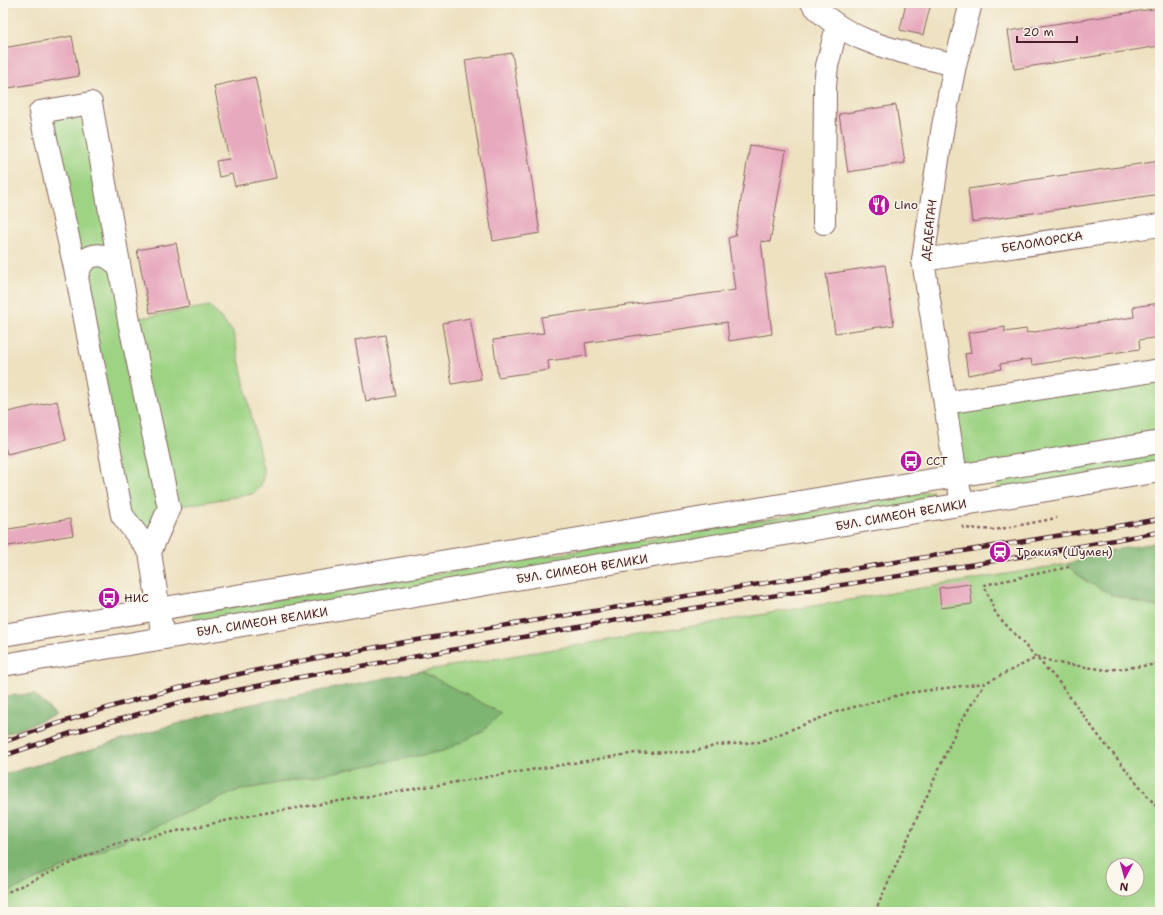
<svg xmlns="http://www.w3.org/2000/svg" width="1163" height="915" viewBox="0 0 1163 915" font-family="'Shantell Sans',sans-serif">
  <rect width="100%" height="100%" fill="#fbf7ec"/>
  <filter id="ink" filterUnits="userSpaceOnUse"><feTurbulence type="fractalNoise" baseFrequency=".025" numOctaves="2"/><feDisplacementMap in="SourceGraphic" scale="8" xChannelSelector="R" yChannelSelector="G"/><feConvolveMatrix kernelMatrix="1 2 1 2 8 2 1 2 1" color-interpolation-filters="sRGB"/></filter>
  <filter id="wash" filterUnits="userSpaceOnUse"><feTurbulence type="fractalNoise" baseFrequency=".012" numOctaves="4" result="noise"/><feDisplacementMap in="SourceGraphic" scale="16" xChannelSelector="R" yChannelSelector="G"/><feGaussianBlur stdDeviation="0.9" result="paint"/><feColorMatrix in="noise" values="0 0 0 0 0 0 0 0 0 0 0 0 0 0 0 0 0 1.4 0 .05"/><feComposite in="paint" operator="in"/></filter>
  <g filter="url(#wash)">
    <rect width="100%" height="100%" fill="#ede1c0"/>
    <!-- green -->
    <g fill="#9ed384" stroke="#747958" fill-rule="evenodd">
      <polygon points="91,103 129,320 210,306 233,332 264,473 261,486 252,494 169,508 150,552 122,515 40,112"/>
      <polygon points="1160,370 1160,442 956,476 945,403"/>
      <polygon points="1160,449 1160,465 998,492 994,476"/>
      <polygon points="932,491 934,502 195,626 193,613 633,542"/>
      <path d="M1067,564L1084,580L1111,594L1160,608V912H3V894L236,791L443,751L501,714L421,671ZM1113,865H1137V889H1113Z"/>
    </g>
    <!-- forest -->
    <g fill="#7eb572" stroke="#646a4e">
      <polygon points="1160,542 1160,608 1111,594 1084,580 1067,564 1102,552"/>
      <polygon points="421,671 501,713 482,732 443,751 236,791 3,894 3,775 228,709"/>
      <polygon points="34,694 56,715 3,735 3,696"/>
    </g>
    <g id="blocks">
      <!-- building -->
      <g fill="#e7a9be">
        <polygon points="906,3 931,3 923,35 900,30"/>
        <polygon points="1160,8 1160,46 1014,69 1008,31"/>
        <polygon points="72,36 79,76 3,89 3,48"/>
        <polygon points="512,53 540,233 493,241 465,60"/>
        <polygon points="255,77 276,178 235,186 232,174 219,177 216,161 229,159 214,86"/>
        <polygon points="896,105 905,163 848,172 839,114"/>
        <polygon points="750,145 786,151 770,242 761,241 772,334 729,341 727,322 585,343 587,356 548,361 549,370 498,377 493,340 544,333 541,317 735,290 728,238 735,236"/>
        <polygon points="1160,161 1160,194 972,222 968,189"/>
        <polygon points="176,243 189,306 150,313 137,250"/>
        <polygon points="885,265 894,325 835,333 826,274"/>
        <polygon points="1160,303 1160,337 1139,340 1140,349 1032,365 1031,359 1000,364 1001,369 968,375 965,354 971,353 968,333 1005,327 1005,332 1026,329 1027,333 1134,317 1133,307"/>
        <polygon points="470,318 481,379 452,384 442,323"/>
        <polygon points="385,335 396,396 366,401 355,340"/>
        <polygon points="57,401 66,440 7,454 4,443 3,443 3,413"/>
        <polygon points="70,519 73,535 3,547 3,530"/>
        <polygon points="970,584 972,604 941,608 939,588"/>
      </g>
    </g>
  </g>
  <g filter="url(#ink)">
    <use href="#blocks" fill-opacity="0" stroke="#83635f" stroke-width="1"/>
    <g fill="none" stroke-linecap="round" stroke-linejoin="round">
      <!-- minor casing -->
      <g stroke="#83635f" stroke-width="24">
        <g id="minor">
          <path d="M812,3C848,45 905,52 955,65"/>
          <polyline points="824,223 825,86 827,66 837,26"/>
          <polyline points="923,260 1160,225"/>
          <path d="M77,277C81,252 106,248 119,268"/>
          <polyline points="945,403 1160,370"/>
          <polyline points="963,505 956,476 923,260 943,126 955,65 971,3"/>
          <polyline points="150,552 169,508 129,321 91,103 40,112 77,277 122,515 150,552 163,638"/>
        </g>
      </g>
      <!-- major casing -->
      <g stroke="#83635f" stroke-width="24">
        <g id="major">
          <polyline points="3,635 1160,442"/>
          <polyline points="3,665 1160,471"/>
        </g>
      </g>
      <!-- path -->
      <g stroke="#83635f" stroke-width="2.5" stroke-dasharray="3 3" stroke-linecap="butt">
        <polyline points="962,526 964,528 995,530 1057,518"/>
        <polyline points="1069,567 984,585 996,614 1058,681 1101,739 1160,811"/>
        <polyline points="3,894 111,845 253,815 635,753 691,752 718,745 759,742 839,711 907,693 985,683 1038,657 1057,663 1107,670 1160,664"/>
        <polyline points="875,912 958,726 985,683"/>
      </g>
      <!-- minor -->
      <use href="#minor" stroke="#fff" stroke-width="22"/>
      <!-- major -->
      <use href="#major" stroke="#fff" stroke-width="22"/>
      <!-- rail casing -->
      <g stroke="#4a1f2b" stroke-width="4.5">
        <g id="rail">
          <path d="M3,742C61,722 119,703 179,688C301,658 427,638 551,618C754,584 957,553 1160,519"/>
          <polyline points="3,756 71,733 181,702 295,678 612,621 1001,560 1160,532"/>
        </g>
      </g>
      <!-- rail -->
      <use href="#rail" stroke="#fbf7ec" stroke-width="3" stroke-dasharray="9" stroke-linecap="butt"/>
    </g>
  </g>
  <!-- icons -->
  <defs>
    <g id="restaurant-disc" transform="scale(1.15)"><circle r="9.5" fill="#b5179e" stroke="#fbf7ec"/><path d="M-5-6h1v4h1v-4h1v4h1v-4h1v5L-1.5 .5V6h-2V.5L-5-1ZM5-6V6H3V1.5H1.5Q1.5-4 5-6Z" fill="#fff"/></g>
    <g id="bus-disc" transform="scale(1.15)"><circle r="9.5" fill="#b5179e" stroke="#fbf7ec"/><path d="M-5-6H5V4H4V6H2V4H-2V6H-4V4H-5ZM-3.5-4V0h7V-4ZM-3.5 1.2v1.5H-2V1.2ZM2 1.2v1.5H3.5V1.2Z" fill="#fff"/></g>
    <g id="station-disc" transform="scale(1.15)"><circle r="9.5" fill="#b5179e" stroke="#fbf7ec"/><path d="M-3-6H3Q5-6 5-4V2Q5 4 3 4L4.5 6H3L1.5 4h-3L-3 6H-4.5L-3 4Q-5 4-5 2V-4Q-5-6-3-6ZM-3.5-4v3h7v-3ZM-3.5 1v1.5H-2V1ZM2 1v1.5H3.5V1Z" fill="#fff"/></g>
  </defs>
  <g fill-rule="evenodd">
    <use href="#restaurant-disc" x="879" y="205"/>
    <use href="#bus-disc" x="911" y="461"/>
    <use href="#station-disc" x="1000" y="552"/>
    <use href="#bus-disc" x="109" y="598"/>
  </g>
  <g text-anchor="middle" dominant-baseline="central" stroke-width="3" stroke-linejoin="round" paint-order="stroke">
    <!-- poi labels -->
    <g font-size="12" fill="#4a1f2b" stroke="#fbf7ec" text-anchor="start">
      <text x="894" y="205">Lino</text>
      <text x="926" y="461">ССТ</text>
      <text x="1016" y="552">Tракия (Шумен)</text>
      <text x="124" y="598">НИС</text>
    </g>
    <!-- street labels -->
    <g font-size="12" fill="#4a1f2b" stroke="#fbf7ec">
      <text transform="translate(929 230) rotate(-83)">ДЕДЕАГАЧ</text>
      <text transform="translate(1042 242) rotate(-9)">БЕЛОМОРСКА</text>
      <text transform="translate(901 515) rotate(-10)">БУЛ. СИМЕОН ВЕЛИКИ</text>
      <text transform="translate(582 569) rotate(-9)">БУЛ. СИМЕОН ВЕЛИКИ</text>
      <text transform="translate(262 622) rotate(-9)">БУЛ. СИМЕОН ВЕЛИКИ</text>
    </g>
  </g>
  <!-- margin -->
  <rect width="1163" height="915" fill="none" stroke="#fbf7ec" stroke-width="16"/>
  <!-- north arrow -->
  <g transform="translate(1125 877) rotate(186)"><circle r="19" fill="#fbf7ec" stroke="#b4a19f"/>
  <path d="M0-3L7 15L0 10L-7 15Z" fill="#b5179e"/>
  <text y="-6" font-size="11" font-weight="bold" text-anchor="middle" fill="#4a1f2b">N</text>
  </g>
  <!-- scale -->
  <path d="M1017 36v6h60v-6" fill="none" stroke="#4a1f2b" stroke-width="2"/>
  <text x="1023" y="36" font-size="12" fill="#4a1f2b" stroke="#fbf7ec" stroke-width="3" paint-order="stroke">20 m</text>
</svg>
